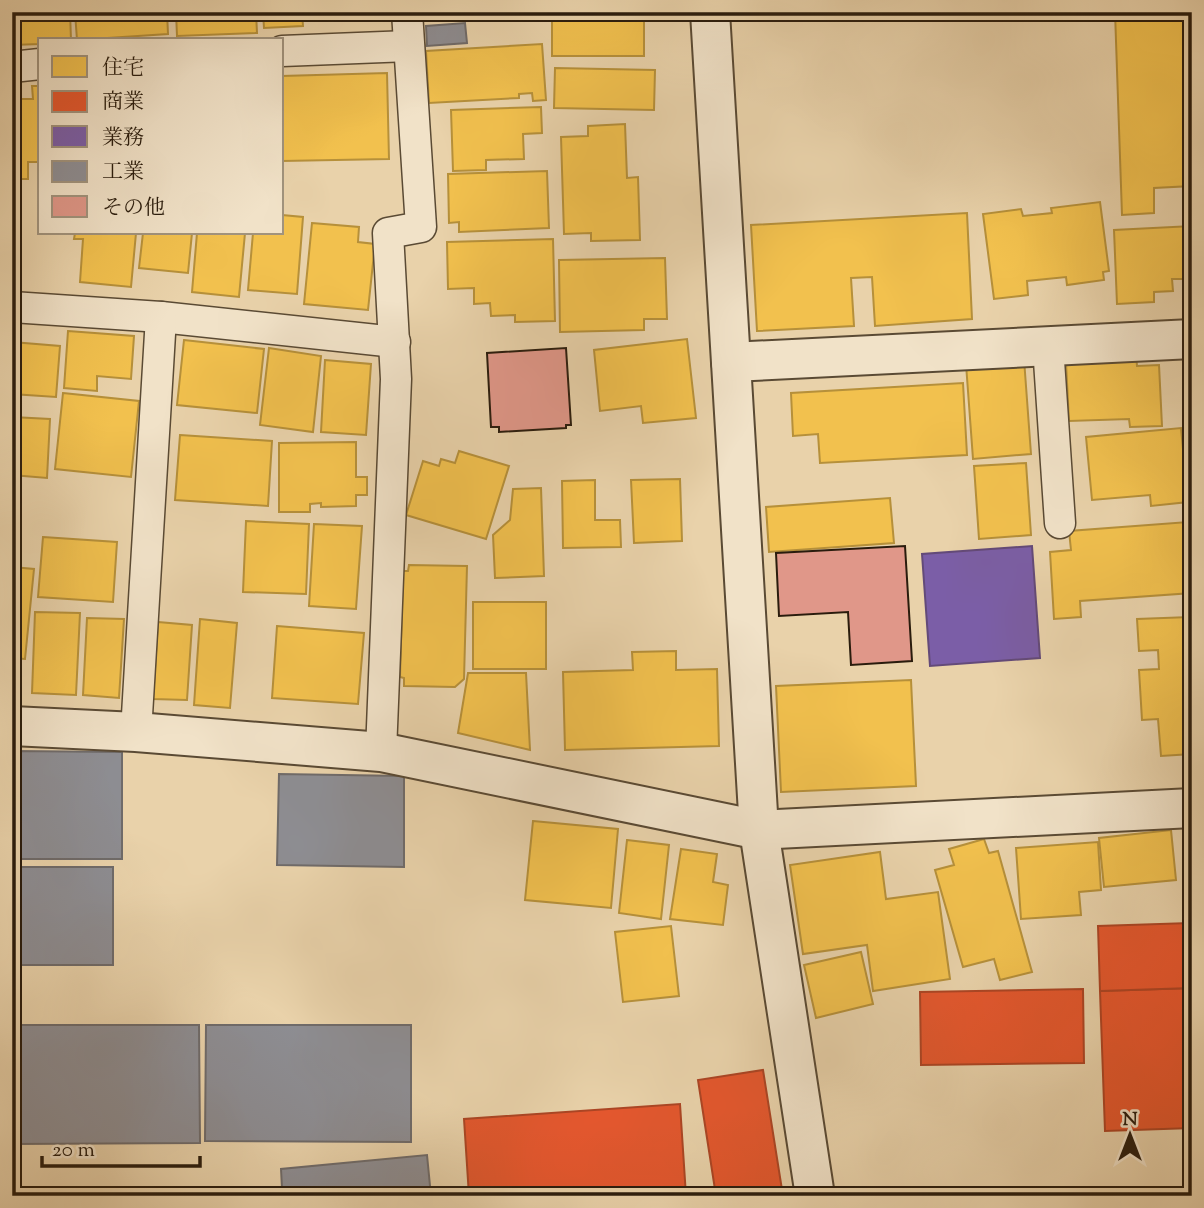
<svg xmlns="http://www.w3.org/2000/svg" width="1204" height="1208" viewBox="0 0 1204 1208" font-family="'Sorts Mill Goudy','Noto Serif JP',serif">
  <rect width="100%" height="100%" fill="#e9d2aa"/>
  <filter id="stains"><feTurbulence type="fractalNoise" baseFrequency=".00286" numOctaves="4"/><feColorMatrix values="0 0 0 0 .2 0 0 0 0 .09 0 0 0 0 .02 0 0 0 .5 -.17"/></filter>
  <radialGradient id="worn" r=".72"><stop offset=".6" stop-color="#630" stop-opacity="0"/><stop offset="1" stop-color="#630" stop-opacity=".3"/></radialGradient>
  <!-- homes -->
  <g fill="#f2c14e" stroke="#b6903a" stroke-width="2">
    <polygon points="12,12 70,12 71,40 40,40 40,44 12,45"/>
    <polygon points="75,12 167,12 168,34 77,40"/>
    <polygon points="176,12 256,12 257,33 177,36"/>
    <polygon points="263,12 302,12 303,26 264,28"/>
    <polygon points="1115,12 1192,12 1192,186 1154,188 1154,213 1122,215"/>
    <rect x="552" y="14" width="92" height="42"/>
    <polygon points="542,44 546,100 533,101 532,93 519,94 519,98 429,103 426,51"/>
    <polygon points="555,68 655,70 654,110 554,108"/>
    <polygon points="387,73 389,159 282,161 282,76"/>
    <polygon points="32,86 40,86 40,162 28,162 28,179 12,179 12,91 14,91 14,99 33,99"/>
    <polygon points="541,107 542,133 523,134 524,159 486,160 486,170 453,171 451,110"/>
    <polygon points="625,124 627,178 638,177 640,240 591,241 591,233 564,234 561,137 588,136 588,126"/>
    <polygon points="547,171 549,228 459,232 459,222 449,223 448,174"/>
    <polygon points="1100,202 1109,271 1103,272 1104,280 1067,285 1066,277 1027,281 1028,295 994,299 983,214 1021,209 1023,216 1052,213 1051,208"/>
    <polygon points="967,213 972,319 875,326 872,277 851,278 854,326 757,331 751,225"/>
    <polygon points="282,215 303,217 297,294 248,290 253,233 282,233"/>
    <polygon points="312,223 359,227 358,242 375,244 368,310 304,304"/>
    <polygon points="1192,226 1192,273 1186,273 1187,279 1172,279 1173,291 1154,292 1154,302 1117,304 1114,230"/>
    <polygon points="75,233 136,233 131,287 80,282 83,239 74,239"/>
    <polygon points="143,233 192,233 188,273 139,268"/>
    <polygon points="197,233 245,233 239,297 192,292"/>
    <polygon points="553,239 555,321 515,322 515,315 491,316 490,303 474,304 474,288 448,289 447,242"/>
    <polygon points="665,258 667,319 644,319 644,330 560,332 559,260"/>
    <polygon points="68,331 134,336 131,379 97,376 97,391 64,388"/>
    <polygon points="687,339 696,418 643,423 641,406 600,411 594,350"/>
    <polygon points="184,340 264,349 257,413 177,405"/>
    <polygon points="12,342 60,346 56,397 12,394"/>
    <polygon points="269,348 321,356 313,432 260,425"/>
    <polygon points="1136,353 1137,366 1159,365 1162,426 1130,427 1129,419 1069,421 1066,363"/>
    <polygon points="1024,359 1031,454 973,459 966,364"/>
    <polygon points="325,360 371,364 366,435 321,432"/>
    <polygon points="963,383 967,455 820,463 818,434 793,436 791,393"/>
    <polygon points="63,393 139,401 131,477 55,469"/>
    <polygon points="1185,393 1192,393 1192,499 1189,499"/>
    <polygon points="12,417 50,419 47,478 12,475"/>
    <polygon points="1181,428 1188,502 1151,506 1150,495 1092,500 1086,437"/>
    <polygon points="180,435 272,441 268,506 175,500"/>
    <polygon points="356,442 356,477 367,477 367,495 356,495 356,506 321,507 321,503 310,504 310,512 279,512 279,443"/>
    <polygon points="459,451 509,466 486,539 406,515 423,461 439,466 441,459 455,463"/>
    <polygon points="1026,463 1031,535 979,539 974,466"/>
    <polygon points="680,479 682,541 634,543 631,480"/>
    <polygon points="595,480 595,520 620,520 621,547 563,548 562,481"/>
    <polygon points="541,488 544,576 495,578 493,535 510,520 513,489"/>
    <polygon points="890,498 894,543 769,552 766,507"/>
    <polygon points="246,521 309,524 306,594 243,592"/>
    <polygon points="1188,522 1192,593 1080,601 1081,617 1054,619 1050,552 1071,550 1069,531"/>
    <polygon points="314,524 362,526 356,609 309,606"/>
    <polygon points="43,537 117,542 113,602 38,597"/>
    <polygon points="409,565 467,566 464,679 455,687 404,686 404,678 400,677 403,571 408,571"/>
    <polygon points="12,567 34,569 25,659 12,658"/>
    <rect x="473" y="602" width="73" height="67"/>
    <polygon points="35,612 80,613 76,695 32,693"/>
    <polygon points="1190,617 1192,754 1161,756 1158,719 1142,720 1139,670 1159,669 1158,650 1139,651 1137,619"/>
    <polygon points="87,618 124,619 119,698 83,695"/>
    <polygon points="200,619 237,623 230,708 194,705"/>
    <polygon points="158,622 192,625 187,700 153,699"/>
    <polygon points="277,626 364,633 358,704 272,698"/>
    <polygon points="676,651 676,670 717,669 719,746 565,750 563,672 633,670 632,652"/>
    <polygon points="468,673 526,673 530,750 458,733"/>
    <polygon points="911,680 916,786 781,792 776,686"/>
    <polygon points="533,821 618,829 611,908 525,900"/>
    <polygon points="1171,830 1176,880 1104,887 1099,838"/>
    <polygon points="984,839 989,853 998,851 1032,972 1000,980 994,959 963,967 935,870 954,865 949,849"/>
    <polygon points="627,840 669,845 661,919 619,913"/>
    <polygon points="1098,842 1101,890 1079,892 1081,915 1021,919 1016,848"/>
    <polygon points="681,849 717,854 713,882 728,885 723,925 670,919"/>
    <polygon points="880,852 886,899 938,892 950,979 873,991 867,945 803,954 790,865"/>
    <polygon points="671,926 679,996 623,1002 615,932"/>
    <polygon points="861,952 873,1004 816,1018 804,965"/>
  </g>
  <!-- shops -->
  <g fill="#e4572e" stroke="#ac4524" stroke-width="2">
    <polygon points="1190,923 1192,923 1192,1128 1105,1131 1100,991 1192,988"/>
    <polygon points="1190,923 1192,988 1100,991 1098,926"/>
    <polygon points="1083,989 1084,1063 921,1065 920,992"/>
    <polygon points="763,1070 783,1196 716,1196 698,1080"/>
    <polygon points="680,1104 686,1196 469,1196 464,1119"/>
  </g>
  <!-- offices -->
  <polygon fill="#7b5ea7" stroke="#634a79" stroke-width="2" points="1032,546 1040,658 930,666 922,554"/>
  <!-- industry -->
  <g fill="#8d8d92" stroke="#6f6b6a" stroke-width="2">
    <polygon points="465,23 467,43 427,46 426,26"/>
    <polygon points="12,751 122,752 122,859 12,859"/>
    <polygon points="279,774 404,776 404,867 277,865"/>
    <rect x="12" y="867" width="101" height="98"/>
    <polygon points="12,1025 199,1025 200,1143 12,1144"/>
    <polygon points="206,1025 411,1025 411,1142 205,1141"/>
    <polygon points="427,1155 431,1196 195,1196 282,1188 281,1169"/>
  </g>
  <!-- building -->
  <g fill="#e09789" stroke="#2a1c0d" stroke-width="2">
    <polygon points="566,348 571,425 566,425 566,428 499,432 499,427 491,427 487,353"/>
    <polygon points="905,546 912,661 851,665 848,612 779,616 776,553"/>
  </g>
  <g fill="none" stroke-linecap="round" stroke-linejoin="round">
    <!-- lane casing -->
    <g stroke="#5a4a34" stroke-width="33">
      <g id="lane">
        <polyline points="282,51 409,46"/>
        <polyline points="12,67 40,64"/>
        <polyline points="12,307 161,317 395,342"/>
        <polyline points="1048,346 1060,523"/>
        <polyline points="136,732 161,317"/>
        <polyline points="381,752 396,379 388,233 421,227 407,12"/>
      </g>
    </g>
    <!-- street casing -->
    <g stroke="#5a4a34" stroke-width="42">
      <g id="street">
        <polyline points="710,12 759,830 815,1196"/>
        <polyline points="731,362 1192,339"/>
        <polyline points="12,726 136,732 381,752 759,830 1192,808"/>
      </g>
    </g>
    <!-- lane -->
    <use href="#lane" stroke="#f1e2c8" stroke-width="30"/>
    <!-- street -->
    <use href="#street" stroke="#f1e2c8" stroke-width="38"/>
  </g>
  <!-- margin -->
  <rect width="1204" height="1208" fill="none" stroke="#e9d2aa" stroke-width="42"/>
  <rect x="14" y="14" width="1176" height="1180" fill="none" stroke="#2a1c0d" stroke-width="3.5"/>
  <rect x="21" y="21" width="1162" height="1166" fill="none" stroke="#2a1c0d" stroke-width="2"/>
  <!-- legend -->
  <rect x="38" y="38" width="245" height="196" fill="#f1e2c8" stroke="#a1937d" stroke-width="2"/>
  <rect x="52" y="56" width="35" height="21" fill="#f2c14e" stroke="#a1937d" stroke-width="2"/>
  <text x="102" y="74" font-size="21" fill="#2a1c0d">住宅</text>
  <rect x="52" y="91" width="35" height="21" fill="#e4572e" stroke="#a1937d" stroke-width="2"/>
  <text x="102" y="108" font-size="21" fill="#2a1c0d">商業</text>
  <rect x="52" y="126" width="35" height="21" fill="#7b5ea7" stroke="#a1937d" stroke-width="2"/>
  <text x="102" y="144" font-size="21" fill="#2a1c0d">業務</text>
  <rect x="52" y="161" width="35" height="21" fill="#8d8d92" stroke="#a1937d" stroke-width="2"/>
  <text x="102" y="178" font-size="21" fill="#2a1c0d">工業</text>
  <rect x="52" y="196" width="35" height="21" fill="#e09789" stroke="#a1937d" stroke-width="2"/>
  <text x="102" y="214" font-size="21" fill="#2a1c0d">その他</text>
  <!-- north arrow -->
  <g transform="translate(1130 1135)" stroke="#f1e2c8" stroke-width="5" paint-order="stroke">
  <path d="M0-5L12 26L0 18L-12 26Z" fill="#2a1c0d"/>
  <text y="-10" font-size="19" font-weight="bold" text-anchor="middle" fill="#2a1c0d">N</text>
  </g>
  <!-- scale -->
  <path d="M42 1156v10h158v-10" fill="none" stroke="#2a1c0d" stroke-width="3.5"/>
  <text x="52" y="1156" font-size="21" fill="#2a1c0d" stroke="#f1e2c8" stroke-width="5" paint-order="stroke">20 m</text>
  <rect width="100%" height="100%" filter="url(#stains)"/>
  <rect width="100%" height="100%" fill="url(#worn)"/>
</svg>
